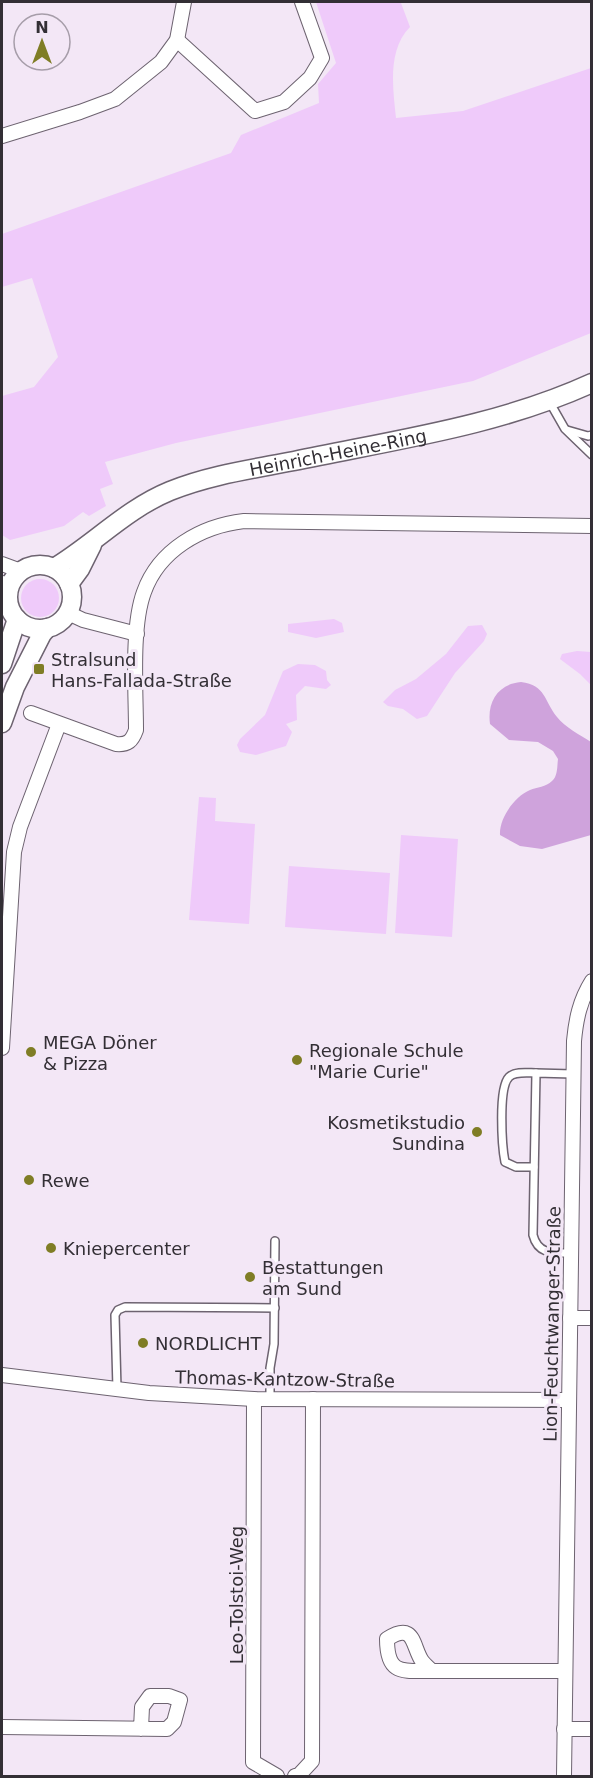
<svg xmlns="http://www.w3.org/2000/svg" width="593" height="1778" viewBox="0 0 593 1778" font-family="'DejaVu Sans',sans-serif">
  <rect width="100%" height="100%" fill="#f3e7f6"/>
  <!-- green -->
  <g fill="#efcafa">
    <path d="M316,2L401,3L410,27C387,50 393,89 396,118L463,111L591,68V333L473,381L176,443L105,462L113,484L100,489L106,506L89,516L83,512L64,526L10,540L2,535V396L34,387L58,357L32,278L2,287V234L231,153L241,135L319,103L318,84L336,63Z"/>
    <circle cx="40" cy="598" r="19"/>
    <polygon points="334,619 342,623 344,632 316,638 288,632 288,624"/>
    <polygon points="482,625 487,634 484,641 455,673 427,716 417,719 403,709 388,706 383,702 395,690 416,679 446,654 468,626"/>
    <polygon points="577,651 591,652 591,685 580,674 560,659 562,654"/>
    <polygon points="298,664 315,665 326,671 327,680 331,685 326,689 305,686 296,695 297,720 286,724 292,732 286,746 256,755 240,752 237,745 240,739 265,715 283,671"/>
    <polygon points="199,797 216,798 215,821 255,824 249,924 189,920"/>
    <polygon points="401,835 458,839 452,937 395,933"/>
    <polygon points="289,866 390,873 386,934 285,927"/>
  </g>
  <!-- water -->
  <path fill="#cfa3dc" d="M521,682C546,685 544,701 557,717C565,727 580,735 591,742V835L542,849L520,846L500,835C499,818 515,796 530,790C537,787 546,787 552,781C558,776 557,766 558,759L553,751L538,742L509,740L490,724C487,702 498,684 521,682Z"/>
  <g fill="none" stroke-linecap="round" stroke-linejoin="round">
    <!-- lane casing -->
    <g stroke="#6d6370" stroke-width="10">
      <g id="lane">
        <polyline points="549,401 565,429 592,455"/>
        <polyline points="567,430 588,436 592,435"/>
        <path d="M534,1167H516L505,1162C502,1147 498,1088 509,1077C515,1071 528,1073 536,1073"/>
        <path d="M571,1253C554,1253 538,1255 533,1235L536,1073L573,1074"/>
        <polyline points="117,1389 115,1315 118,1310 125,1307 275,1308"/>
        <polyline points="270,1399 270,1368 274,1344 275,1241"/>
      </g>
    </g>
    <!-- street casing -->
    <g stroke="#6d6370" stroke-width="16">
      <g id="street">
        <polyline points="177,40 255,111 284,102 310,78 322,58 302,2"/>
        <polyline points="2,136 80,112 115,99 161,62 177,40 184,2"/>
        <polyline points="2,564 21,571"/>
        <polyline points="2,583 9,588"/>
        <polyline points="68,613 83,620 137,634"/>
        <path d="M31,713L116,744C128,745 132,741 136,730C136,692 131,627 144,592C159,550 201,526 244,521L592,526"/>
        <polyline points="2,1048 14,852 20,827 59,724"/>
        <polyline points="570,1318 592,1318"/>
        <polyline points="2,1375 149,1393 254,1399 568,1400"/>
        <polyline points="254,1399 253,1762 277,1776"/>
        <path d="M432,1671C402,1671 387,1675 387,1639C415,1621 412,1646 422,1661C424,1664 429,1668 432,1671H564"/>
        <polyline points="2,1727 167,1729 174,1722 180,1700 169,1696 150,1696 142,1707 141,1729"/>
        <polyline points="564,1729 592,1729"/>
        <polyline points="295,1776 299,1775 312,1761 313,1399"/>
        <path d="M564,1776L574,1041C576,1019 580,1000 592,981"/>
      </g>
    </g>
    <!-- secondary casing -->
    <g stroke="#6d6370" stroke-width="21">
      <g id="secondary">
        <circle cx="40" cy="597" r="32"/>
        <path id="s1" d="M54,568C94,544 126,509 170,491C209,475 253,469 294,461C394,440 498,426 592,383"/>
        <polyline points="69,584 80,569 92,545"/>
        <polyline points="2,664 17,619"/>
        <polyline points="2,723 15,687 42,634 47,628"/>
      </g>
    </g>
    <!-- lane -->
    <use href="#lane" stroke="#fff" stroke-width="7"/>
    <!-- street -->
    <use href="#street" stroke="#fff" stroke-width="14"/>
    <!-- secondary -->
    <use href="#secondary" stroke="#fff" stroke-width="18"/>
  </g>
  <!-- markers -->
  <g fill="#7f7d25" stroke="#f3e7f6" stroke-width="2">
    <rect x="33" y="663" width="12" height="12" rx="3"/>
    <circle cx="31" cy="1052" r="6"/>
    <circle cx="297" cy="1060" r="6"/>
    <circle cx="477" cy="1132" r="6"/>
    <circle cx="29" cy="1180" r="6"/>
    <circle cx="51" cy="1248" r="6"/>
    <circle cx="250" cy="1277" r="6"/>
    <circle cx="143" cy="1343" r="6"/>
  </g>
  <g text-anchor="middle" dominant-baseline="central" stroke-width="6" stroke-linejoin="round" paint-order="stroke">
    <!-- street labels -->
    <g font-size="18" fill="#332f35" stroke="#f3e7f6">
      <text stroke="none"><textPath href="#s1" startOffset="312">Heinrich-Heine-Ring</textPath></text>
      <text transform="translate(552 1324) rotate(-89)">Lion-Feuchtwanger-Straße</text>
      <text transform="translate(285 1379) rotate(1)">Thomas-Kantzow-Straße</text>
      <text transform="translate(236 1595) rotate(-90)">Leo-Tolstoi-Weg</text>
    </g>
    <!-- poi labels -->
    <g font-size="18" fill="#332f35" stroke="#f3e7f6" text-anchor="start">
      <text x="51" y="659">Stralsund<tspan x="51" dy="21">Hans-Fallada-Straße</tspan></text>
      <text x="43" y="1042">MEGA Döner<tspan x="43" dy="21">&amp; Pizza</tspan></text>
      <text x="309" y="1050">Regionale Schule<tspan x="309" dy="21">"Marie Curie"</tspan></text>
      <text x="465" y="1122" text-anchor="end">Kosmetikstudio<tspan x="465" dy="21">Sundina</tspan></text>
      <text x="41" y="1180">Rewe</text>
      <text x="63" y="1248">Kniepercenter</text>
      <text x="262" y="1267">Bestattungen<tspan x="262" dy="21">am Sund</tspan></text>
      <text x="155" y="1343">NORDLICHT</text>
    </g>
  </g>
  <!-- border -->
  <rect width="593" height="1778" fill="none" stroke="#332f35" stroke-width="6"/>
  <!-- north arrow -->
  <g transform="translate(42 42)"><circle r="28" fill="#f3e7f6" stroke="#a69da9" stroke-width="1.5"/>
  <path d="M0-4.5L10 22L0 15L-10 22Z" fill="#7f7d25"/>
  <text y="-9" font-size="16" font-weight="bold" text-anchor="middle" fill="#332f35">N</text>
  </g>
</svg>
